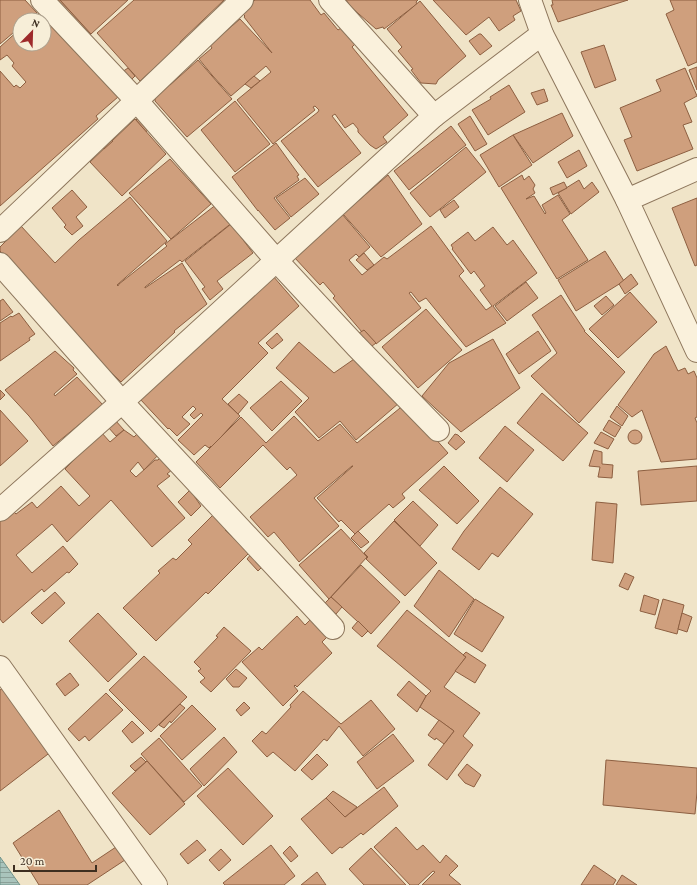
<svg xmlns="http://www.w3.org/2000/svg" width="697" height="885" viewBox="0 0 697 885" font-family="'Crimson Pro',serif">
  <defs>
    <pattern id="water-rules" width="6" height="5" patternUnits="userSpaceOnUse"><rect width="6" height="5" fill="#a9c4bc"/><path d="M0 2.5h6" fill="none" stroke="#8ba098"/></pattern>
  </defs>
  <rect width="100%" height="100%" fill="#f0e4c8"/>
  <!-- water -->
  <polygon fill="url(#water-rules)" stroke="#6f938a" points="0,857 20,885 0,885"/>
  <!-- building -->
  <g fill="#cf9f7d" stroke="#8d5f41">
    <polygon points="0,0 25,0 37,13 28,20 20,20 20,27 0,44"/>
    <polygon points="50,0 60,0 91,34 89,36"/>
    <polygon points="60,0 128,0 91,34"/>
    <polygon points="134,0 224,0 180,42 181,44 140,81 97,33"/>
    <polygon points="255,0 310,0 321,15 324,13 338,30 341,28 355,44 352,47 408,115 383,137 387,142 376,149 370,145 358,132 358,129 353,123 345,128 335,114 332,116 361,153 318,187 281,141 318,112 319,110 315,106 313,107 315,110 273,144 237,100 271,72 266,66 231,96 212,75 199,59 212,48 210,45 240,19 272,53 244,17 245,16 241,12"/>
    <polygon points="346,0 418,0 416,2 417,4 384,29 383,27 376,29 351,7"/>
    <polygon points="433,0 516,0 521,11 513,16 515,20 499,31 489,17 466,35"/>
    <polygon points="552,0 628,0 558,22 551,5 553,5"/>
    <polygon points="670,0 697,0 697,62 688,66 666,14 674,10"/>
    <polygon points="420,1 466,56 438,80 436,84 421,83 411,70 413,69 398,51 402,47 387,29"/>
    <polygon points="39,13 118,97 96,116 98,119 0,206 0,71 14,87 16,85 20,88 26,82 12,66 14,63 7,55 0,60 0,47 20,29 20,44 44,44 44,20 31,20"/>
    <polygon points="479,34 481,34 492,46 480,55 469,41"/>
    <polygon points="604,45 616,80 595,88 581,52"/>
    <polygon points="198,60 232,99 187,137 155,101 155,96 168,83 170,85"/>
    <polygon points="697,67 697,90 689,70"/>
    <polygon points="128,68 135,76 131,80 122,72"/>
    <polygon points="685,68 697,96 684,103 692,122 683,125 693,149 637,171 624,140 632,137 620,108 661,91 656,80"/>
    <polygon points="254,76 260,81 251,88 245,84"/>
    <polygon points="509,85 525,112 488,135 472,110 491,99 490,97"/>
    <polygon points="544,89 548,101 537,105 531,93"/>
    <polygon points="235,101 270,144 235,172 201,130"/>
    <polygon points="562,113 573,136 533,163 513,135"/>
    <polygon points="140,116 151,126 146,132 136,120"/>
    <polygon points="470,116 487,144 475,151 458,124"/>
    <polygon points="135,119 166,154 122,196 90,162"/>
    <polygon points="451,126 466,145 409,190 394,171"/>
    <polygon points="107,135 113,141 104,149 99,143"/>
    <polygon points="513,135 532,165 499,187 480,155"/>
    <polygon points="276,143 299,175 297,176 299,180 274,198 290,218 275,230 258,210 258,211 232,177"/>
    <polygon points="466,147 486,172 430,217 410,193"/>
    <polygon points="579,150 587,166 567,178 558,162"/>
    <polygon points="170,159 211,204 171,239 129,193"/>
    <polygon points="388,175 422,224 381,257 343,214"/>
    <polygon points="522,175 524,180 529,176 535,185 533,189 535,193 526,199 534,196 545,214 546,213 542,205 558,195 570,214 562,220 588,260 557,279 501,188"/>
    <polygon points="305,178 319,194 291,217 276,198"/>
    <polygon points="579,180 584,189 592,182 599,192 571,214 558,193"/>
    <polygon points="564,182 567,188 553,195 550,188"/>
    <polygon points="72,190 87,207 76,217 83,226 72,235 64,227 66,225 52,208"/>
    <polygon points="130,197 167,241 117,285 118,286 119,284 167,246 165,244 217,204 233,222 182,262 180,260 145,287 145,288 182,263 207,304 174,331 175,332 121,382 92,353 93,352 68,324 67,325 15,267 0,251 0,247 21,226 55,263 79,240"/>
    <polygon points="697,198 697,265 695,266 672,208"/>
    <polygon points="454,200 459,207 445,218 440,210"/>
    <polygon points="342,214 370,247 359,257 356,254 349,260 362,275 384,257 387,259 431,226 464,271 459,276 486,310 492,306 480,290 485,286 474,271 471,274 452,249 453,248 451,245 468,232 475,241 493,227 507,245 513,240 537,273 493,306 506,323 466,347 426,298 419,302 411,292 409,293 421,308 376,344 364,330 362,332 333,298 335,296 323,282 320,285 294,257"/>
    <polygon points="231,224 253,253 217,281 223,289 210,300 202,289 205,287 185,261"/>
    <polygon points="605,251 624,281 576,311 558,280"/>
    <polygon points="364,253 374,265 367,270 356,260"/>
    <polygon points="631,274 638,284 625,294 619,284"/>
    <polygon points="273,276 299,306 258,343 268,353 222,399 240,416 212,447 211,446 209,448 205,445 194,455 178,440 203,415 201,413 194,419 190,415 196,409 193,406 182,417 190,424 177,436 169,428 168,429 140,399"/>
    <polygon points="526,282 538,298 507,321 495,306"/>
    <polygon points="630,292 657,322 618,358 589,329"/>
    <polygon points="561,295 585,331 584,331 625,372 579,423 531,376 557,353 532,315"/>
    <polygon points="606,296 614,305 602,315 594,306"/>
    <polygon points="3,299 13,312 0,321 0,301"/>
    <polygon points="426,309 462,350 418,388 382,347"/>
    <polygon points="19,313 35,334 29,338 30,340 0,361 0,323 11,316 12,317"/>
    <polygon points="364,330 376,343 372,346 359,333"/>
    <polygon points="538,331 551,351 519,374 506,354"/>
    <polygon points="277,333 283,340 272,349 266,343"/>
    <polygon points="493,339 520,388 461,432 422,396 449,363"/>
    <polygon points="299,342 334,373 357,357 399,403 356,440 340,421 319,438 295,412 309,398 276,368"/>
    <polygon points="666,346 678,371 685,368 688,374 694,371 697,378 697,417 695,418 697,423 697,459 661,462 642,410 632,417 618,405 654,354"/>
    <polygon points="55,351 74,368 73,370 77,374 54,394 55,396 77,377 103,405 53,446 29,416 5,390"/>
    <polygon points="281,381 302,401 272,431 250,408"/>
    <polygon points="0,390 5,395 0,400"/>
    <polygon points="542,393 588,433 563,461 517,423"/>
    <polygon points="239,394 248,402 238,414 228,404"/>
    <polygon points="405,404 448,453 402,494 405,498 393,508 389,504 355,534 341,520 339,522 317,498 353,466 352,466 314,498 339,526 299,562 274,532 268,537 250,517 297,475 290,467 287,470 263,445 220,488 196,462 241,417 266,443 294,416 318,441 340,424 357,443"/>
    <polygon points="617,406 628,416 622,426 610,417"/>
    <polygon points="0,410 28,441 0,466"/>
    <polygon points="115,420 124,430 116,436 108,427"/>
    <polygon points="609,420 621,427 615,437 603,430"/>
    <polygon points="505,426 534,450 507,482 479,458"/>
    <circle cx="635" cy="437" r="7"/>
    <polygon points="124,430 134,437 139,432 160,453 144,470 138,462 130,471 136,477 155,460 158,460 163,455 174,468 167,474 170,476 157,486 185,518 152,547 111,500 67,542 52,524 16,555 32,573 63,546 78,564 69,573 67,572 44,592 42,589 3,623 0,619 0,520 14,512 16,514 32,502 37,508 61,486 79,506 90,496 65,469 78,456 76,454 101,432 110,442"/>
    <polygon points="601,432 614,439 608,449 594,443"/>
    <polygon points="455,434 458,435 465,442 456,450 448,443"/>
    <polygon points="594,450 602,452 602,464 613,465 612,478 598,477 600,467 589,466"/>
    <polygon points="444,466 479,501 457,524 419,490"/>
    <polygon points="697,466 697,501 641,505 638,471"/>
    <polygon points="500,487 533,514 498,557 492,553 479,570 452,549 464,531"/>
    <polygon points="190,490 201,506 191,516 178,502"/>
    <polygon points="413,501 438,525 420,546 394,520"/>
    <polygon points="596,502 617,504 613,563 592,560"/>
    <polygon points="214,514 228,527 225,530 249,553 208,594 206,592 156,641 123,608 160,573 158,571 173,558 176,560 192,544 188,540"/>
    <polygon points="394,521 437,563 405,596 366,559 368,557 364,553"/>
    <polygon points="341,529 367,557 329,599 299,565"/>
    <polygon points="358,531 369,542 361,548 351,538"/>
    <polygon points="252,553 268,561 258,571 247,559"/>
    <polygon points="361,565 400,602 371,634 331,597"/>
    <polygon points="439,570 474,599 449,637 414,606"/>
    <polygon points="625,573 634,577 628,590 619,586"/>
    <polygon points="55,592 65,603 42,624 31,613"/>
    <polygon points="644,595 659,600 655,615 640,611"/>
    <polygon points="331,597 342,607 336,614 324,604"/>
    <polygon points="475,599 504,617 482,652 454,634"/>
    <polygon points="663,599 684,605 677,634 655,628"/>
    <polygon points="407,610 466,657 444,687 480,713 463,736 473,745 447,780 428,765 454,731 420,707 426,696 431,691 377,646"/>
    <polygon points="98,613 137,654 108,682 69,641"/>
    <polygon points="682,613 692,617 687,632 678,629"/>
    <polygon points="297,616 305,625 311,619 328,636 322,642 332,653 297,687 295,685 294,686 298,691 283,706 242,662 259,647 262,650"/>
    <polygon points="358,621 368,631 362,637 352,628"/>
    <polygon points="224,627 251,651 211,692 200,682 205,678 198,671 201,669 194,662 218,637 216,636"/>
    <polygon points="466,652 486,665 475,683 455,671 466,657 463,655"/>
    <polygon points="144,656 187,697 151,732 109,690"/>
    <polygon points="236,669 247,678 239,687 233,687 226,679"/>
    <polygon points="70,673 79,685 65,696 56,684"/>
    <polygon points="409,681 426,696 417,712 397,695"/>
    <polygon points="7,685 52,751 0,791 0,690"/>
    <polygon points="303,691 341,724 371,700 395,729 363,756 339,726 327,741 324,739 295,771 273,752 267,757 252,741 262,731 266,734 291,707 290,705"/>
    <polygon points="106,693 123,710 89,741 85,736 79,741 68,729"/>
    <polygon points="244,702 250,708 241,716 236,710"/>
    <polygon points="180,704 185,708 171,723 170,721 164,728 159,725"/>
    <polygon points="192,705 216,729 182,760 160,736"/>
    <polygon points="439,720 454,731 444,744 436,738 435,740 428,735"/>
    <polygon points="132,721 144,733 132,743 122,731"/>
    <polygon points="393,734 414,761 377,789 357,762"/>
    <polygon points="224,737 237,752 204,786 190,769"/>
    <polygon points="159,738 202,786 184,802 141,754"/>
    <polygon points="317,754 328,765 312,780 301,770"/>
    <polygon points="141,757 146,762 135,771 130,766"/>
    <polygon points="606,760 697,768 697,792 695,814 603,805"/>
    <polygon points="147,761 185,804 150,835 112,793"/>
    <polygon points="467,764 481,775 474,787 465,783 458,775"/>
    <polygon points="228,768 273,816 243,845 197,796"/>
    <polygon points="384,787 398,806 363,835 361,833 342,848 340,847 332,854 301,819 326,798 345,817"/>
    <polygon points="333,791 357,807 345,817 326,798"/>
    <polygon points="59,810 92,863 119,845 128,858 87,885 39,885 13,843"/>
    <polygon points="396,827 417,850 423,845 440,863 446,855 458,866 449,875 461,885 422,885 435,872 433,871 418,885 410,885 374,847"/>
    <polygon points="197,840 206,850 188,864 180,854"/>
    <polygon points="271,845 295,876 284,885 225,885 223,883"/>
    <polygon points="290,846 298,856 291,862 283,853"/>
    <polygon points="371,848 406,885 364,885 349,869"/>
    <polygon points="221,849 231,860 219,871 209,860"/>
    <polygon points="594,865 616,880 613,885 581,885"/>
    <polygon points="317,872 326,885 301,885"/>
    <polygon points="622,875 637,885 616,885"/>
  </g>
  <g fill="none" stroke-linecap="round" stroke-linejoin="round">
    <!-- street casing -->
    <g stroke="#8d765c" stroke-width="24">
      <g id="street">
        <polyline points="42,0 136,100 276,260 356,346 438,430"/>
        <polyline points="330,0 434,116"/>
        <polyline points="530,0 542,34 627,200 697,351"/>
        <polyline points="627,200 697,169"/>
        <polyline points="0,231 242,0"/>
        <polyline points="0,264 122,402 333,628"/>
        <polyline points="0,510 122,402 434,116 542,34"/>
        <polyline points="0,667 156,885"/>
      </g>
    </g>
    <!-- street -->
    <use href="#street" stroke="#faf1dc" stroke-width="22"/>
  </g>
  <!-- north arrow -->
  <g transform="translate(32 32) rotate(23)"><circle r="19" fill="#f7eed8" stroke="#ada18e"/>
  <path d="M0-3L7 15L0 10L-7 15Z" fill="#9e2a2b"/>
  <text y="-6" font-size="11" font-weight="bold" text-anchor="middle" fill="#3d2e20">N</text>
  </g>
  <!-- scale -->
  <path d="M14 865v6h82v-6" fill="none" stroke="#3d2e20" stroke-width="2"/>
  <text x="20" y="865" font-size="12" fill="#3d2e20" stroke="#f7eed8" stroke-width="3" paint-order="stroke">20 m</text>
</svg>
